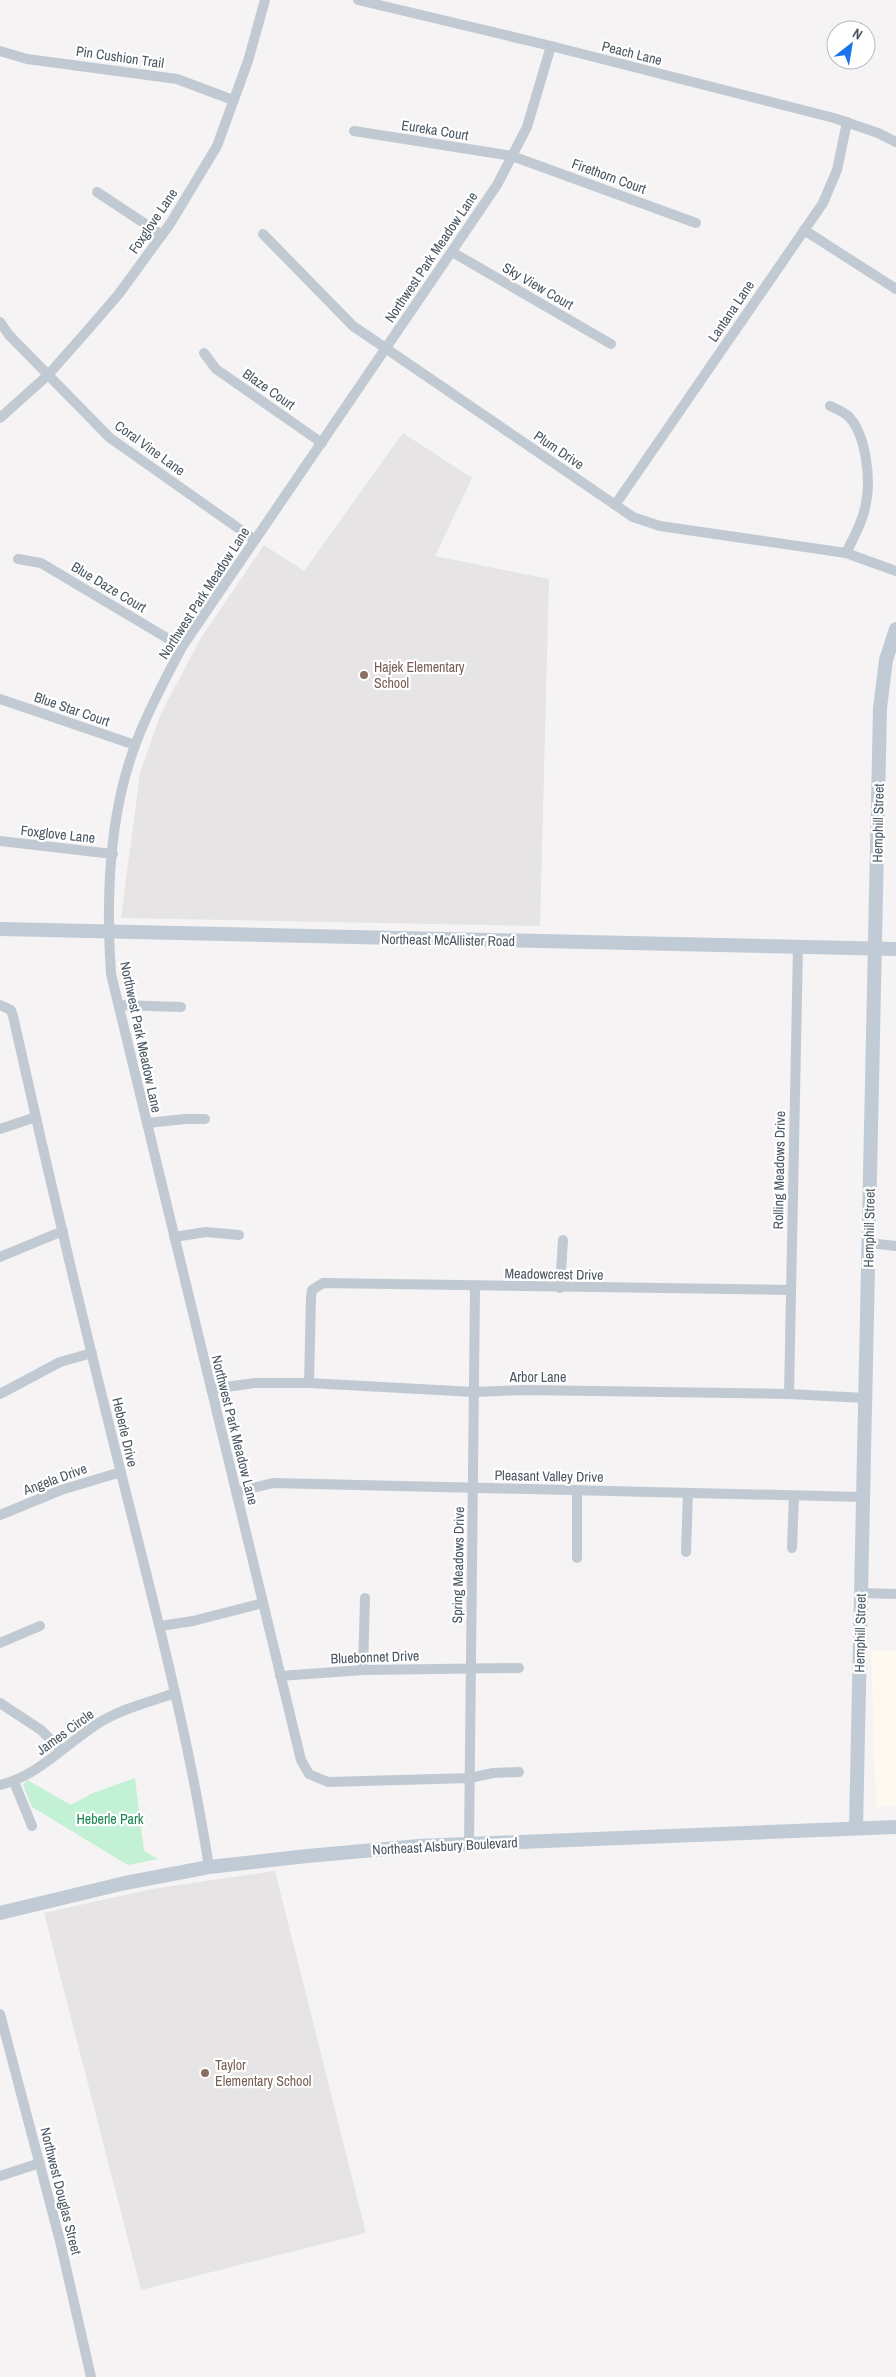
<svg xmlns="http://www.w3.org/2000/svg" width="896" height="2377" viewBox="0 0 896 2377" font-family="'Archivo Narrow',sans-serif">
  <rect width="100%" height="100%" fill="#f5f3f3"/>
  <!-- commercial -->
  <polygon fill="#fdf9ef" points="871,1651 896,1651 896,1806 876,1807"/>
  <!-- education -->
  <g fill="#e6e4e5">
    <polygon points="403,433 472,478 435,556 549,579 540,926 121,918 140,773 161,713 201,638 264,545 304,571"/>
    <polygon points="275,1871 366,2233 141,2290 44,1913 152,1889"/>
  </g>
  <!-- green -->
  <polygon fill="#c3f1d5" points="135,1778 144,1851 158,1859 128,1865 32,1807 23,1785 27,1780 71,1805 93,1793"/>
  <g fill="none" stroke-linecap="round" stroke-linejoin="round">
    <!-- street -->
    <g stroke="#c1cad2" stroke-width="10">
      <polyline points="358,0 551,46 834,118 878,133 896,142"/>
      <polyline points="0,51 27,59 177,79 233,100"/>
      <polyline points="354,131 512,156 696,223"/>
      <polyline points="97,192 162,235"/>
      <polyline points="804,230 896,289"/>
      <polyline points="263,234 353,326 633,517 660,526 846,553 896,571"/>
      <polyline points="452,252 611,344"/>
      <polyline points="0,322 9,335 110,438 255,540"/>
      <polyline points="204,353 216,369 322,443"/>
      <path d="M830,406C837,409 845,412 850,418C866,436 871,480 866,503C863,521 854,537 846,553"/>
      <polyline points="0,418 48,375 86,332 118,295 170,224 217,146 248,61 265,0"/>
      <polyline points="615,505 823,203 837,170 847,122"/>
      <polyline points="18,559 41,563 182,647"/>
      <polyline points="0,699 135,745"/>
      <polyline points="0,841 113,854"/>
      <path d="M0,1005L11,1010L13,1016C47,1169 83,1321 121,1473C154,1604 188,1733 209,1867"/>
      <polyline points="119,1005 181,1007"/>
      <polyline points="147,1123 185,1119 205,1119"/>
      <polyline points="0,1129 36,1117"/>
      <polyline points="174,1237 206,1232 239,1235"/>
      <polyline points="868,1243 896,1246"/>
      <polyline points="0,1257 63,1231"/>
      <polyline points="560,1288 563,1240"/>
      <polyline points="309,1383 311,1297 312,1290 323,1283 791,1290"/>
      <polyline points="211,1389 255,1383 309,1383 474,1392 525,1390 789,1394 865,1398"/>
      <polyline points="0,1394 60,1362 92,1353"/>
      <polyline points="789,1394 798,947"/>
      <polyline points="236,1492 273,1483 863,1497"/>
      <polyline points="0,1515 61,1490 121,1472"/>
      <polyline points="792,1548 794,1496"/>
      <polyline points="686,1552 688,1493"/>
      <polyline points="577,1558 577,1491"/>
      <polyline points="861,1593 896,1594"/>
      <polyline points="160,1626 193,1621 263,1603"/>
      <polyline points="0,1643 40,1626"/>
      <polyline points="363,1670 365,1598"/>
      <polyline points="280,1676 363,1670 519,1668"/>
      <polyline points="0,1703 41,1730 61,1750"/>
      <path d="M519,1772L493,1773L470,1778L328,1782L309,1774L301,1760L111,974C106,901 109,813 136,743C148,710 166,678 182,647L497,185L527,127L551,46"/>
      <polyline points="14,1782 32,1826"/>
      <path d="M0,1785C37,1776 63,1747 94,1726C117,1710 149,1702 175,1693"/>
      <polyline points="469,1844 475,1287"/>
      <polyline points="0,2014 60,2241 91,2377"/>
      <polyline points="0,2176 40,2163"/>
    </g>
    <!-- secondary -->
    <g stroke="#c1cbd6" stroke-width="14">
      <polyline points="0,929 896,949"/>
      <polyline points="856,1828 880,708 886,660 896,629"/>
      <polyline points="0,1913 125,1883 209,1867 307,1856 419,1846 896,1827"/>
    </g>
  </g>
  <!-- markers -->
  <g fill="#8d6e63" stroke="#fff" stroke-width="2">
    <circle cx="364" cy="675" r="5"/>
    <circle cx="205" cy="2073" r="5"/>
  </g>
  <g text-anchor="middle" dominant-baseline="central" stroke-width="4.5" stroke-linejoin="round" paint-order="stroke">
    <!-- street labels -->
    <g font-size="14" fill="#4a5661" stroke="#fff">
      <text transform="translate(632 53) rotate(14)">Peach Lane</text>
      <text transform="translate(120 57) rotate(8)">Pin Cushion Trail</text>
      <text transform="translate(435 130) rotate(9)">Eureka Court</text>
      <text transform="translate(609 176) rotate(20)">Firethorn Court</text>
      <text transform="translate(153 221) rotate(-56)">Foxglove Lane</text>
      <text transform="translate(431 257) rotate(-56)">Northwest Park Meadow Lane</text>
      <text transform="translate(538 286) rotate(30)">Sky View Court</text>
      <text transform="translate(731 311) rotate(-56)">Lantana Lane</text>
      <text transform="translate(269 389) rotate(35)">Blaze Court</text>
      <text transform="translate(150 448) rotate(36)">Coral Vine Lane</text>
      <text transform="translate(559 450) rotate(34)">Plum Drive</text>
      <text transform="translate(109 587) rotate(31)">Blue Daze Court</text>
      <text transform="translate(204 593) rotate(-57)">Northwest Park Meadow Lane</text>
      <text transform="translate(72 709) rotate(19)">Blue Star Court</text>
      <text transform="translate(878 823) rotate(-89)">Hemphill Street</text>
      <text transform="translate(58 834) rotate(6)">Foxglove Lane</text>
      <text transform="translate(448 940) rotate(1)">Northeast McAllister Road</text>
      <text transform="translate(141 1037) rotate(78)">Northwest Park Meadow Lane</text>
      <text transform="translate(779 1170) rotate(-89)">Rolling Meadows Drive</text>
      <text transform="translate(869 1228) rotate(-89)">Hemphill Street</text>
      <text transform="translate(554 1274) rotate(1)">Meadowcrest Drive</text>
      <text x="538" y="1377">Arbor Lane</text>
      <text transform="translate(235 1430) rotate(76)">Northwest Park Meadow Lane</text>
      <text transform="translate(125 1432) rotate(77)">Heberle Drive</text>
      <text transform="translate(549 1476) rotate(1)">Pleasant Valley Drive</text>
      <text transform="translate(55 1479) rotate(-20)">Angela Drive</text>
      <text transform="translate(458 1565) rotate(-89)">Spring Meadows Drive</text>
      <text transform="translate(860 1633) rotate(-89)">Hemphill Street</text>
      <text transform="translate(375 1657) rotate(-2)">Bluebonnet Drive</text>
      <text transform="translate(65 1732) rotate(-36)">James Circle</text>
      <text transform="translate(445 1846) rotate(-3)">Northeast Alsbury Boulevard</text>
      <text transform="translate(61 2191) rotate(76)">Northwest Douglas Street</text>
    </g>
    <!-- education labels -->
    <g font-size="14" fill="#785e54" stroke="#fff" text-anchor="start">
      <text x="374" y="667">Hajek Elementary<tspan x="374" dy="16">School</tspan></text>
      <text x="215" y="2065">Taylor<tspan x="215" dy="16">Elementary School</tspan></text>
    </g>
    <!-- park labels -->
    <g font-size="14" fill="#17864f" stroke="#fff">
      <text x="110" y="1819">Heberle Park</text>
    </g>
  </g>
  <!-- north arrow -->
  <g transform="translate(851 45) rotate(31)"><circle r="24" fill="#ffffff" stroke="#b7bbc0"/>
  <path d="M0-4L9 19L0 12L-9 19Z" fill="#1a73e8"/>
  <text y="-8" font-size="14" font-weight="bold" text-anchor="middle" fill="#4a5661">N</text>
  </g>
</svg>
